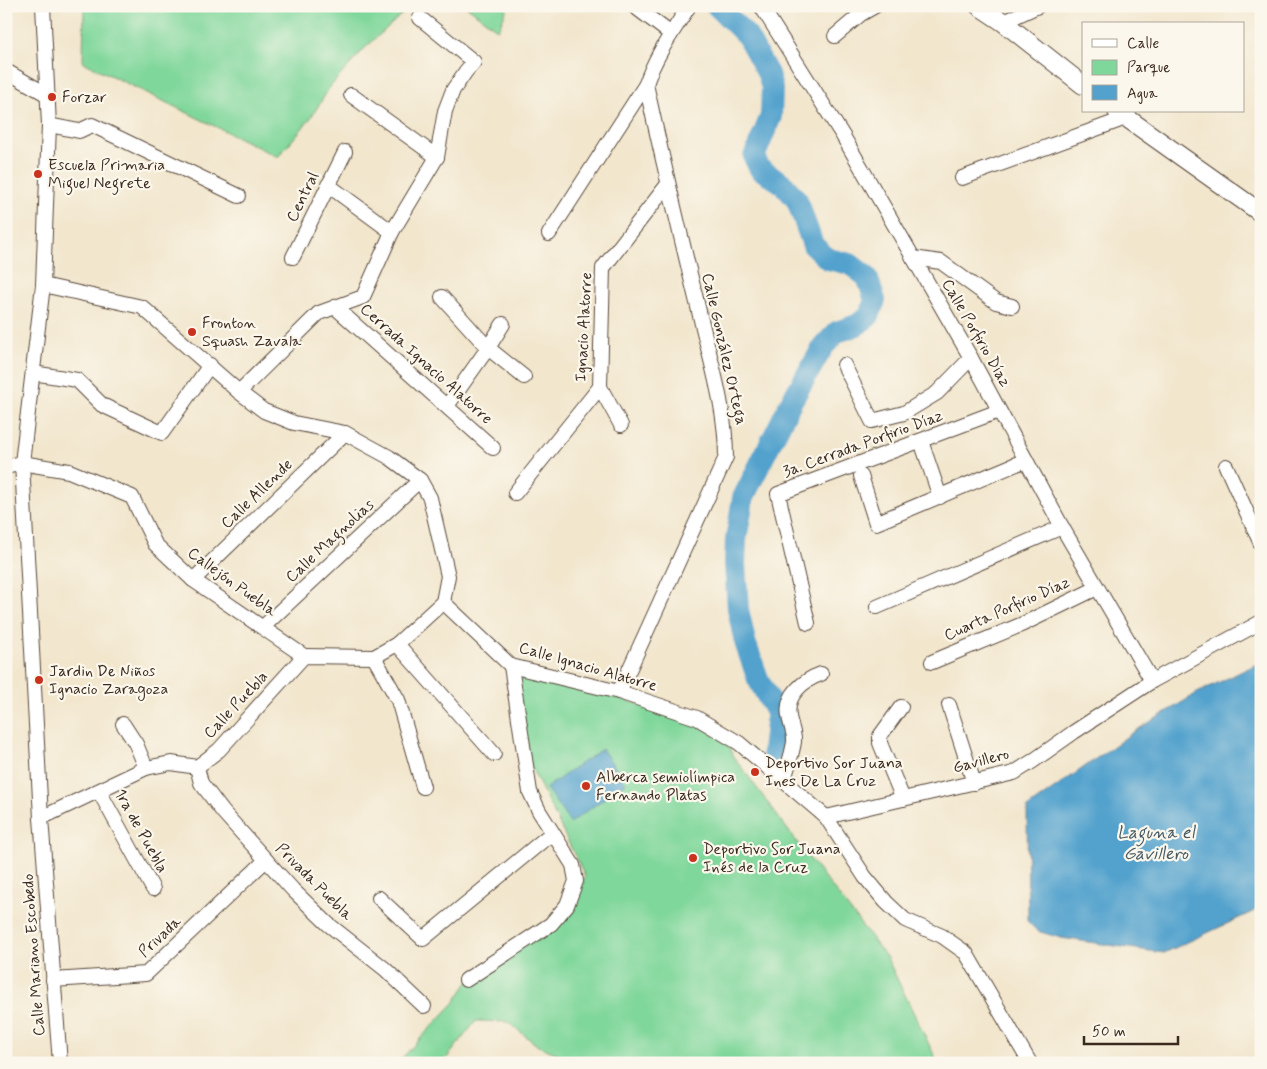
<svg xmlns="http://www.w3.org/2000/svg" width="1267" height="1069" viewBox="0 0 1267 1069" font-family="Mynerve,sans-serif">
  <rect width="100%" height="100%" fill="#fbf7ec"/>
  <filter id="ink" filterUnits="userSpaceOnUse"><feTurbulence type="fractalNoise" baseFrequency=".02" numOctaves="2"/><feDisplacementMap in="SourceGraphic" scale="10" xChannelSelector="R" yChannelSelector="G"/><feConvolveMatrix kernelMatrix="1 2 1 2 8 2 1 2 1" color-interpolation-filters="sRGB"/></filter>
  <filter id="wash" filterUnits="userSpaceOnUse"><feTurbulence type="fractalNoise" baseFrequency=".0096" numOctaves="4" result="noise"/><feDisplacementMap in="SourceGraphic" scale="20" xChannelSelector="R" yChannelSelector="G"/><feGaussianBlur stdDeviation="1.12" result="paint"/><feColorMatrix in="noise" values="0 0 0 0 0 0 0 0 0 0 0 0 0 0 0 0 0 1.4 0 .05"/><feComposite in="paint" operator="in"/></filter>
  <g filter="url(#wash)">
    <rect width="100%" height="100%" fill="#f2e6cd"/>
    <!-- green -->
    <g fill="#80d79b" stroke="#5e805c">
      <polygon points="84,6 411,6 364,49 330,87 310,119 278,157 83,62"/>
      <polygon points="466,6 508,6 498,30"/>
      <polygon points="514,669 684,717 727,741 734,757 796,841 887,958 938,1063 581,1063 538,1046 508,1022 476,1021 443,1063 402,1063 401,1059 454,1003 468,982 573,912 585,876 530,765"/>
    </g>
    <!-- water -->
    <g fill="#53a2cd" stroke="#476676">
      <polygon points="1261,662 1261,908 1164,953 1061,938 1037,931 1028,922 1027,808 1132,733 1199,692"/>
      <polygon points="602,749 626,783 570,823 546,788"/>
    </g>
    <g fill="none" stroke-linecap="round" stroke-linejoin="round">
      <!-- river -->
      <polyline stroke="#53a2cd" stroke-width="22" points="717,6 747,36 768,74 772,88 771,116 754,157 760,169 782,183 797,200 813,245 828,259 850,264 867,277 875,300 869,316 857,325 837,332 823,347 791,402 743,498 736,540 735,564 738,609 745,642 758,679 777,714 773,752"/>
    </g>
  </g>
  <g filter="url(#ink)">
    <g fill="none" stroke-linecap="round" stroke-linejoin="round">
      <!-- minor casing -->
      <g stroke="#564638" stroke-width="16">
        <g id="minor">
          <polyline points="43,6 49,125 43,285 22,463 41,818 60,1063"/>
          <polyline points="634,6 671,34"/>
          <polyline points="761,6 843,136 971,358 1062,527 1152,681"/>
          <polyline points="1003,22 1038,6"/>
          <polyline points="835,36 861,14 875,6"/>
          <polyline points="6,71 46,94"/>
          <polyline points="351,95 437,157"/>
          <polyline points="49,125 79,131 92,125 239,196"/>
          <polyline points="962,178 1126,118"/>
          <polyline points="328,185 392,232"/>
          <polyline points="549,234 646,84"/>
          <polyline points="293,257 345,152"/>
          <polyline points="913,258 941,262 996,302 1012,306"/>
          <polyline points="43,285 142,307 239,392 264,411 294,423 345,433 389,457 420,480 430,498 448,576 443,602"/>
          <polyline points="442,297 488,348 524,377"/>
          <polyline points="335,307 493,448"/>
          <polyline points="844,365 872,421 904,413 937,393 971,358"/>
          <polyline points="33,373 77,380 102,405 162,433 210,365"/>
          <polyline points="600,387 621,425"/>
          <polyline points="239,392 319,313 363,297 392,232 437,157 445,111 453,90 466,71 474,62 420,18"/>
          <polyline points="447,406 488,348 503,324"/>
          <polyline points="921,441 940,497"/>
          <polyline points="1226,466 1261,544"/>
          <polyline points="6,467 22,463 69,471 132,497 155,544 193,580 304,656"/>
          <polyline points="861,476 876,523 1026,460"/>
          <polyline points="515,493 600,387 603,268 668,184"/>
          <polyline points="193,580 345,433"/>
          <polyline points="443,602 511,666 619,692 697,718 739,743 826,817 865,877 886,902 905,920 942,936 966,953 1030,1063"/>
          <polyline points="877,607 1062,527"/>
          <polyline points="808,623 778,494 999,411"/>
          <polyline points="263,627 420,480"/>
          <polyline points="397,644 494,754"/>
          <polyline points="374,657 398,700 423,787"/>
          <polyline points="932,662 1023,624 1097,588"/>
          <path d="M619,692L726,457C726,406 709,356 698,307C680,233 662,158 646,84C655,56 674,30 689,6"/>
          <polyline points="949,705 974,783"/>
          <polyline points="901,707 880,736 880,743 903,799"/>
          <polyline points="123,724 136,744 146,768"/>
          <polyline points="197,767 201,783 223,812 293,890 328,924 385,969 424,1006"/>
          <path d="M784,780C787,768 792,755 794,742C795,734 790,724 789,716C785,695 804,680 821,674"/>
          <polyline points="99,791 153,889"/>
          <polyline points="826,817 1014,773 1033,761 1074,732 1152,681 1261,622"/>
          <polyline points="41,818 146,768 171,763 197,767 219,750 304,656 374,657 397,644 443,602"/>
          <polyline points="379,898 423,939 552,833"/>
          <polyline points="53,980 146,974 266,860"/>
          <polyline points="466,980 551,924 567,905 576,881 573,865 539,811 530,792 511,666"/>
        </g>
      </g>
      <!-- major casing -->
      <g stroke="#564638" stroke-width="20">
        <g id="major">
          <polyline points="979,6 1003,22 1083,85"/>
          <polyline points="1117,111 1261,213"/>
        </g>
      </g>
      <!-- minor -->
      <use href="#minor" stroke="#fff" stroke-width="14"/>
      <!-- major -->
      <use href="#major" stroke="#fff" stroke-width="18"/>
    </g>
  </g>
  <!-- markers -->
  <g fill="#c8321e" stroke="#fbf7ec" stroke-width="2">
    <circle cx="52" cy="97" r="5"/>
    <circle cx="38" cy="174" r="5"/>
    <circle cx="192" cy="332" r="5"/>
    <circle cx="39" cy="680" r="5"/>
    <circle cx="755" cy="772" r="5"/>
    <circle cx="586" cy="786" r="5"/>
    <circle cx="693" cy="858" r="5"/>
  </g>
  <g text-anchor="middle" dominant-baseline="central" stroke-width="4.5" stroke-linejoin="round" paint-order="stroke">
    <!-- poi labels -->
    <g font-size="16" fill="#3b2a1e" stroke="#fbf7ec" text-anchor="start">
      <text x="62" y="97">Forzar</text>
      <text x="48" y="165">Escuela Primaria<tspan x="48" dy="18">Miguel Negrete</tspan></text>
      <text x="202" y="323">Fronton<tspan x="202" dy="18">Squash Zavala</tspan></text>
      <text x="49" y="671">Jardin De Niños<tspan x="49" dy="18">Ignacio Zaragoza</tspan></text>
      <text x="765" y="763">Deportivo Sor Juana<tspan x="765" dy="18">Ines De La Cruz</tspan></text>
      <text x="596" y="777">Alberca semiolímpica<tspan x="596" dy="18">Fernando Platas</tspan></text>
      <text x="703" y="849">Deportivo Sor Juana<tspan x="703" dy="18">Inés de la Cruz</tspan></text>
    </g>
    <!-- street labels -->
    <g font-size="16" fill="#3b2a1e" stroke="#fbf7ec">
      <text transform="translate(303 197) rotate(-64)">Central</text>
      <text transform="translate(584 327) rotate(-87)">Ignacio Alatorre</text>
      <text transform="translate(976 333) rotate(60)">Calle Porfirio Díaz</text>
      <text transform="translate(724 349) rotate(77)">Calle González Ortega</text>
      <text transform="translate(426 364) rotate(42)">Cerrada Ignacio Alatorre</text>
      <text transform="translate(863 444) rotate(-20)">3a. Cerrada Porfirio Díaz</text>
      <text transform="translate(257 494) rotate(-44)">Calle Allende</text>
      <text transform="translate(330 541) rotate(-43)">Calle Magnolias</text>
      <text transform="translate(232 582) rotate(36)">Callejón Puebla</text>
      <text transform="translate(1007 609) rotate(-24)">Cuarta Porfirio Díaz</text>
      <text transform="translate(588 667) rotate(16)">Calle Ignacio Alatorre</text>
      <text transform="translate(236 705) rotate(-47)">Calle Puebla</text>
      <text transform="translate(981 761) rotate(-15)">Gavillero</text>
      <text transform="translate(141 831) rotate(61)">1ra de Puebla</text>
      <text transform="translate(314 882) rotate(45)">Privada Puebla</text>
      <text transform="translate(160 937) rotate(-43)">Privada</text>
      <text transform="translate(34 955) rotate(-94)">Calle Mariano Escobedo</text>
    </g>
    <!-- water labels -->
    <g font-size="18" font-style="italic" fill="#455a64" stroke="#fbf7ec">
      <text x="1156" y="833">Laguna el<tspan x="1156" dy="21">Gavillero</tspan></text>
    </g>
  </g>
  <!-- margin -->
  <rect width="1267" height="1069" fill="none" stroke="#fbf7ec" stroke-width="25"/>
  <!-- legend -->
  <rect x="1082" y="22" width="162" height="90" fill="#fbf7ec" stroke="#aea59a"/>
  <rect x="1092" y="39" width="25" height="8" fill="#ffffff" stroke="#aea59a"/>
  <text x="1127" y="48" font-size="15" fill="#3b2a1e">Calle</text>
  <rect x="1092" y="60" width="25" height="15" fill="#80d79b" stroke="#aea59a"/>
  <text x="1127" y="72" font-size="15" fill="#3b2a1e">Parque</text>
  <rect x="1092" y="85" width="25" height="15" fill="#53a2cd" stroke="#aea59a"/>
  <text x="1127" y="98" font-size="15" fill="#3b2a1e">Agua</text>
  <!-- scale -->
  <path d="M1084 1036v8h94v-8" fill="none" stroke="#3b2a1e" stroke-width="2.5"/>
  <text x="1092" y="1036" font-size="15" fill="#3b2a1e" stroke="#fbf7ec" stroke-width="4" paint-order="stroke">50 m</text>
</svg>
